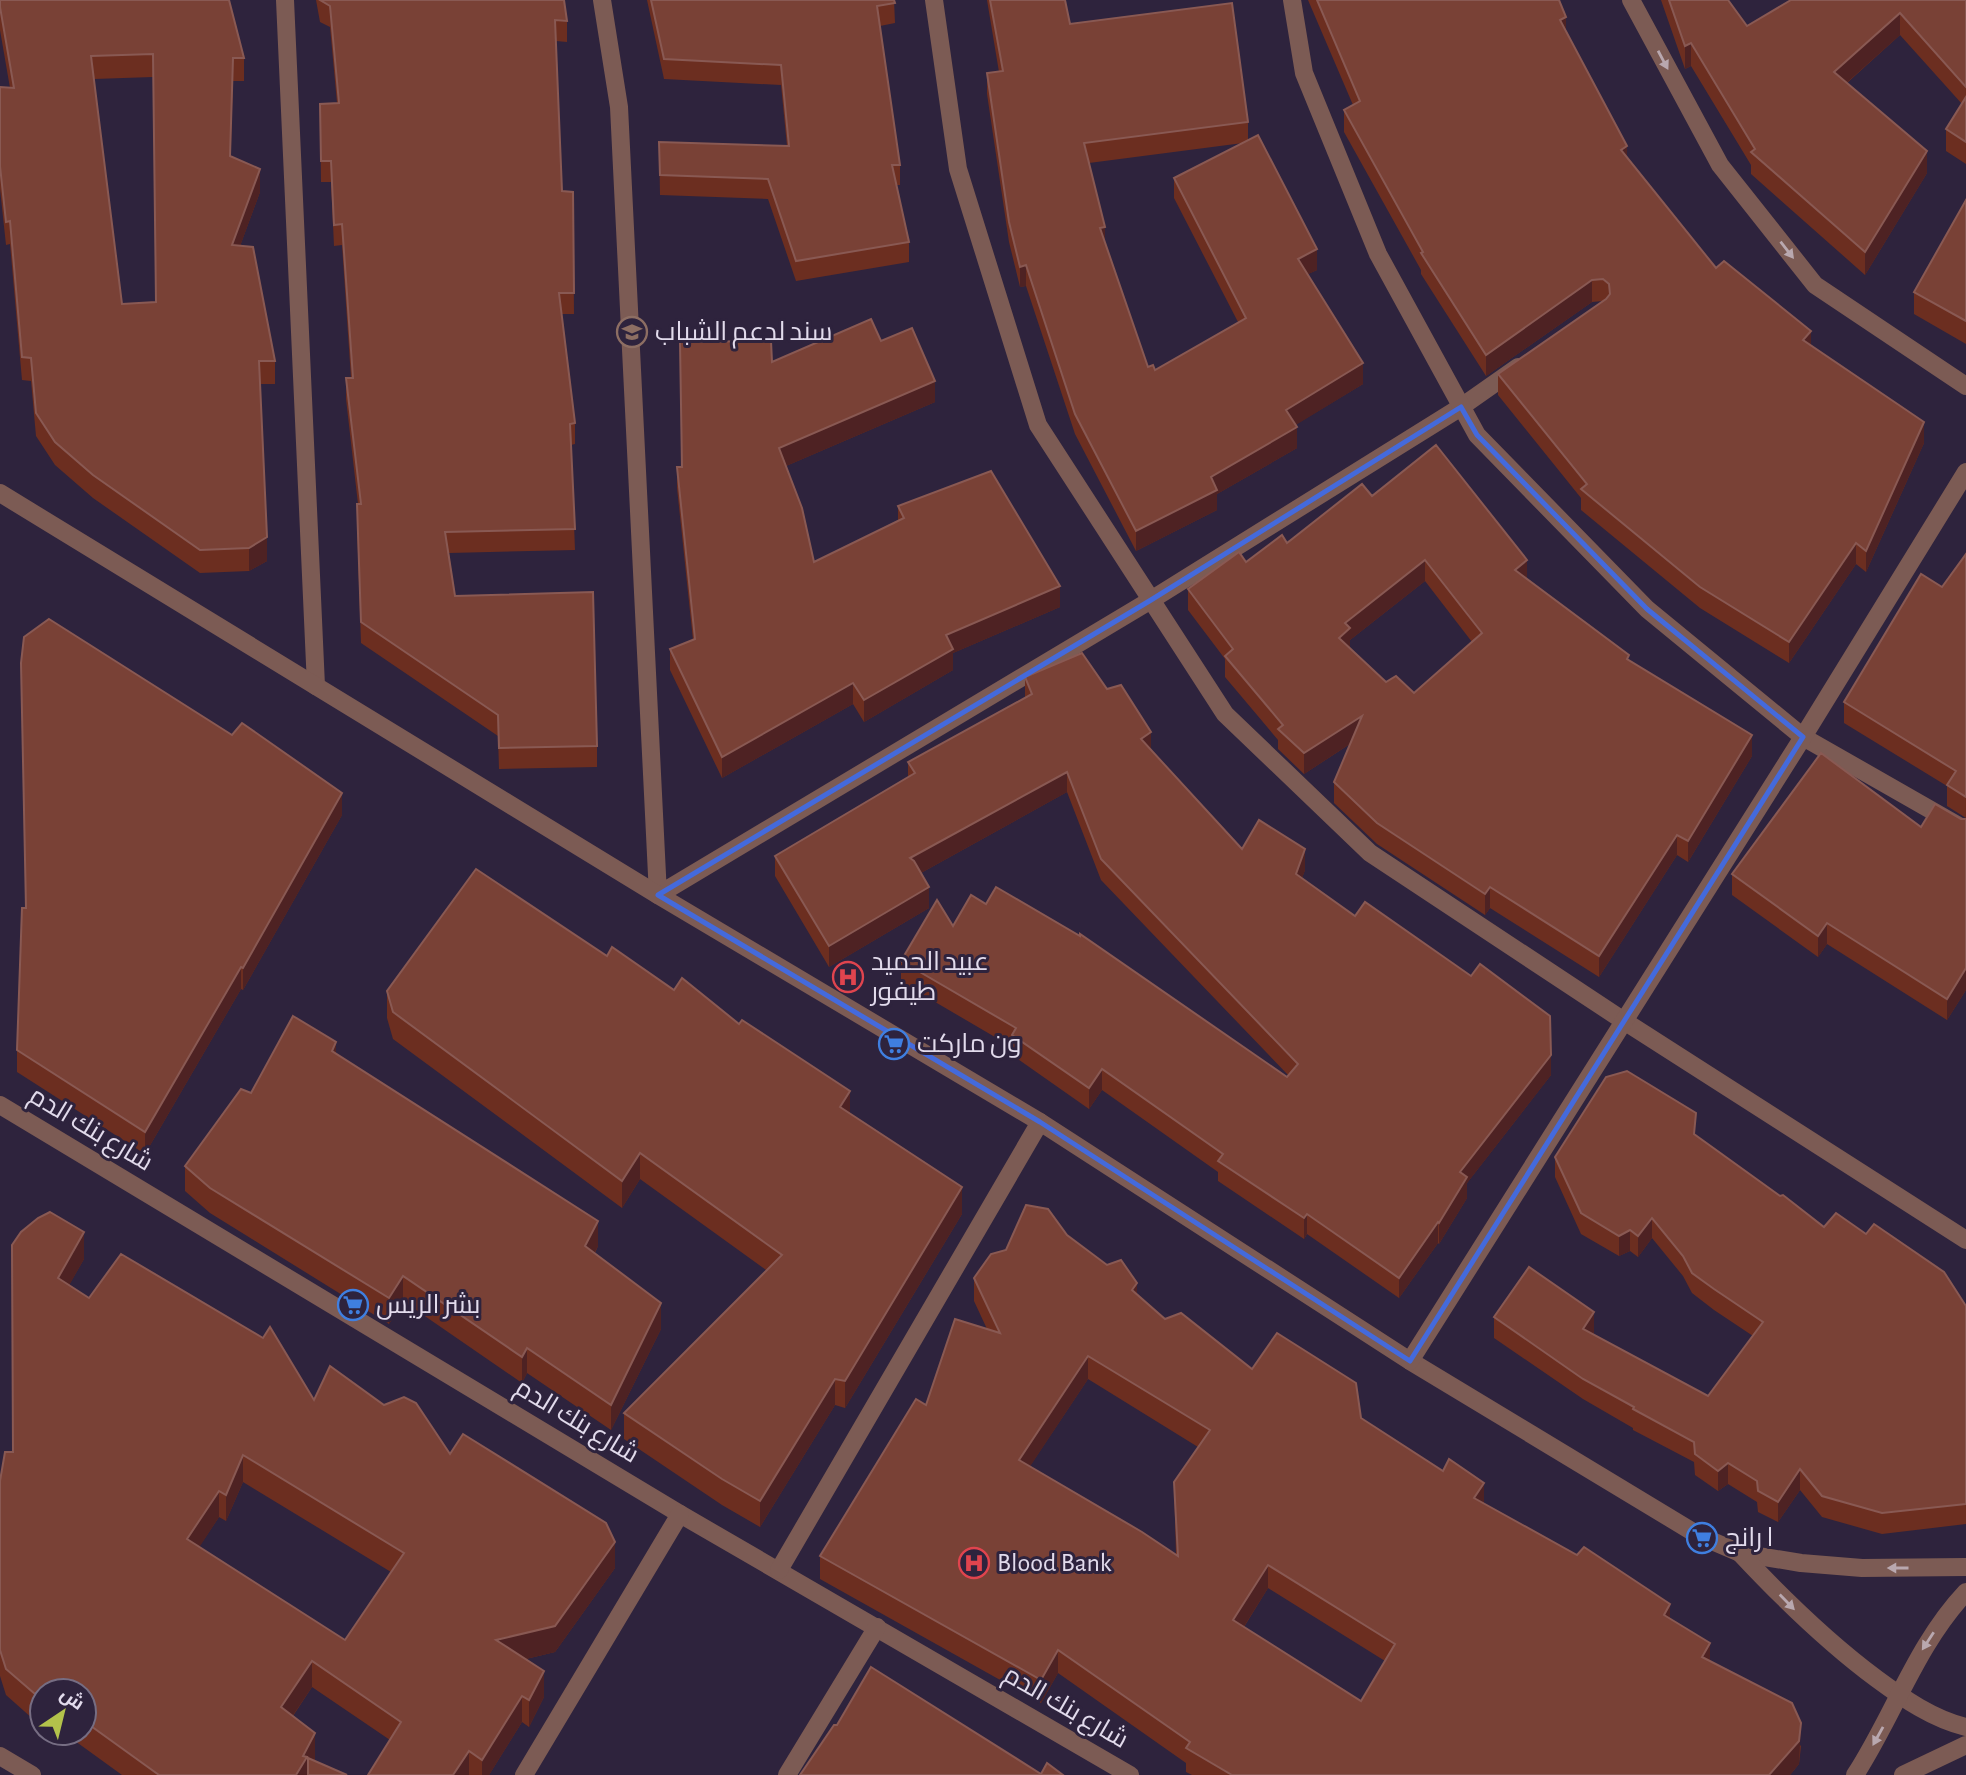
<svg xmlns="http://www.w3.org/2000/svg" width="1966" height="1775" viewBox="0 0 1966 1775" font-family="'Alegreya Sans',Cairo,sans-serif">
  <rect width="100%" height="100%" fill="#2e233d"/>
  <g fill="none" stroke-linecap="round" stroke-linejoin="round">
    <!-- minor -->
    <g stroke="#7c5b54" stroke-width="18">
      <polyline points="285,0 316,686"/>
      <polyline points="602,0 619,107 658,895 1151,600 1461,407 1518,367"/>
      <polyline points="934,0 958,169 1038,425 1225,714 1370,853 1624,1021 1966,1240"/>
      <polyline points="1292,0 1304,73 1378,254 1477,435 1647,609 1803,737 1966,830"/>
      <polyline points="1631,0 1720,165 1815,285 1966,386"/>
      <polyline points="0,493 658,895 1040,1122 1410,1361 1698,1535 1740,1553 1801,1563 1862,1568 1966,1567"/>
      <polyline points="0,1105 680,1514 1130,1775"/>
      <polyline points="1410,1361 1803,737 1966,472"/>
      <path d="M1740,1553C1783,1599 1827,1642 1877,1679C1904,1699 1933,1719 1966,1727"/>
      <polyline points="779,1570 1040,1122"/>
      <polyline points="0,1756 32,1775"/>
      <polyline points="524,1775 680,1514"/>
      <polyline points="787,1775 877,1627"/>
      <path d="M1855,1775C1894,1715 1916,1645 1966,1592"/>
      <polyline points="1903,1775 1966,1745"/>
    </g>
  </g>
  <!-- wall -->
  <g fill="#6c2e20" fill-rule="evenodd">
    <path d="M0,0L244,58V81H233L230,157L260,192L240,246L275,361V384H260L267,561L249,571L200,573L93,498L55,465L36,436L31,381L22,380L10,244L6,245L0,189V87L10,88L0,30ZM153,77L156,302L122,304L94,79Z"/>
    <polygon points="316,0 564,0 567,21 567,42 556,41 562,191 573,192 574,314 562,314 575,423 575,444 571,445 575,550 449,553 455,596 597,746 597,767 499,769 498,736 361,643 357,525 357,504 358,504 346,399 346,378 351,378 342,245 334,246 331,182 321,182 320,104 337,103 330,27 320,22"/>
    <polygon points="647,0 894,0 895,23 880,26 900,165 900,185 896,185 909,242 909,262 796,281 768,199 660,195 659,142 787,146 781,85 664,79"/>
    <path d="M987,0H1065L1070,24L1248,122V140L1317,270L1308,274L1363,384L1295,425L1297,448L1217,494V510L1136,551L1075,434L1026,286L1020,287L1009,242L987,94V73L999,72ZM1243,143L1174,178V198L1238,322L1155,370L1148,367L1105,242L1089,163Z"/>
    <polygon points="1308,0 1559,0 1566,31 1627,157 1716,268 1811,346 1924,443 1866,572 1856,564 1789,663 1700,608 1581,510 1581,498 1498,395 1498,374 1603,301 1592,302 1486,376 1421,274 1421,270 1344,132 1344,110 1353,105"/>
    <polygon points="1661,0 1728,0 1747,26 1966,0 1966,164 1946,151 1946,129 1962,104 1900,35 1847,83 1927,173 1865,275 1751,174 1751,165 1691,66 1685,69"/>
    <polygon points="1966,200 1966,344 1914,314 1914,292"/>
    <polygon points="881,341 935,402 786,466 814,562 898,521 898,506 1060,607 953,653 953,670 864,722 853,704 722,778 670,670 670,649 693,640 677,488 677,467 681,467 772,362"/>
    <path d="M1372,496L1527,579L1629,660L1752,756L1688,862L1677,855L1599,977L1490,908L1485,915L1377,844L1334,803V782L1350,744L1304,774L1278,749V740L1225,677V659L1188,610V589L1287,543ZM1425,581L1472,642L1414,693L1386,682L1350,648V640Z"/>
    <polygon points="1966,554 1966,818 1947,806 1947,786 1844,723 1844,702 1942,587"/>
    <polygon points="1025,677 1151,750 1242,849 1305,870 1302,878 1551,1075 1467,1183 1467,1198 1439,1244 1438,1243 1399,1298 1307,1234 1304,1239 1218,1181 1218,1172 1102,1090 1089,1109 1012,1055 1012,1047 901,982 901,961 953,926 1287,1077 1288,1075 1101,880 1067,792 921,873 929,908 829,967 775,876 775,856 908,777 908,762 1025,697"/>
    <polygon points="342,815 243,990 241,989 145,1154 17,1072 17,1050 25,908"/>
    <polygon points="1961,819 1966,819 1966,990 1947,1020 1827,944 1818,957 1732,895 1732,874 1921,827"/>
    <polygon points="607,956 850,1114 962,1214 845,1408 835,1405 760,1527 722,1505 624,1439 624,1413 766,1270 640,1179 622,1208 393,1039 387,1018 387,991"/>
    <polygon points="336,1054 598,1246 595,1253 661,1329 611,1430 527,1373 522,1383 403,1301 389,1324 210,1213 185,1191 185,1166 251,1093"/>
    <polygon points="1696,1135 1824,1227 1966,1306 1966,1524 1882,1534 1822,1517 1800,1490 1778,1522 1758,1512 1757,1502 1728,1484 1718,1491 1695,1475 1694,1462 1633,1430 1633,1428 1583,1399 1494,1338 1494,1317 1594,1332 1593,1334 1708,1396 1753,1336 1714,1310 1692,1293 1683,1276 1652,1238 1638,1257 1630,1251 1619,1256 1581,1234 1555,1177 1555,1157"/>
    <path d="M84,1232V1259L69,1285L89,1298L314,1400L450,1454L615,1568L555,1652L526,1659L544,1697L529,1727L522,1722L489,1775H368L390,1740L312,1687L293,1716L315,1759L307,1775H122L64,1733H84V1691H42V1727L6,1695L0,1676V1481L13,1452ZM243,1482L391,1572L345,1640L199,1547L219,1517L226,1521Z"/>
    <path d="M1067,1235L1165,1319L1252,1369L1361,1418L1484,1504L1670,1618L1710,1662L1801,1746L1799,1764L1790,1775H1192L1186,1772V1763L1058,1673L1041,1703L820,1579V1556L926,1405L987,1329L974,1301V1278ZM1088,1379L1198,1447L1174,1482L1176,1555L1030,1466ZM1268,1588L1385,1661L1361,1701L1244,1627Z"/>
    <polygon points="49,1733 62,1733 57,1740"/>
  </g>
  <!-- shaded-wall -->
  <g fill="#4e2223">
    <polygon points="1900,13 1900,35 1834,94 1834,72"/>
    <polygon points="1566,17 1566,38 1560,20"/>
    <polygon points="1691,43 1691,66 1685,69 1685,46"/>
    <polygon points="233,58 233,81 230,180 230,156"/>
    <polygon points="1627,146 1627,167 1621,150"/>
    <polygon points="1927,151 1927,173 1865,275 1865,252"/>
    <polygon points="260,169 260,192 232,268 232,245"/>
    <polygon points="1105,227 1105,248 1100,228"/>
    <polygon points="1317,249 1317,270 1298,279 1298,259"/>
    <polygon points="1026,265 1026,286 1020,287 1020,267"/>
    <polygon points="1592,280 1592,302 1486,376 1486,355"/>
    <polygon points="1811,331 1811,352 1803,340"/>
    <polygon points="1363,363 1363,384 1286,431 1286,410"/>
    <polygon points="935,381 935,402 779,469 779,448"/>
    <polygon points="1924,422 1924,443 1866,572 1866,551"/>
    <polygon points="1297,427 1297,448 1217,494 1217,510 1136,551 1136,531 1211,477"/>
    <polygon points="267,537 267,561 249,571 249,548"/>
    <polygon points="1856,543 1856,564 1789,663 1789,642"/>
    <polygon points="1425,560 1425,581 1350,640 1350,649 1339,638 1345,623"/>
    <polygon points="1527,560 1527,581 1515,570"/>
    <polygon points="1060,586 1060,607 953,653 953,670 864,722 864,700 946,635"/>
    <polygon points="853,683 853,704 722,778 722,757"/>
    <polygon points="1362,716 1362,736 1304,774 1304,753"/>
    <polygon points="1151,732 1151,753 1141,739"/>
    <polygon points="1752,735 1752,756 1688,862 1688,841"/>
    <polygon points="1067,772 1067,792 910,879 910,858"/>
    <polygon points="342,793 342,815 243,990 243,968"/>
    <polygon points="1677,835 1677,855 1599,977 1599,956"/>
    <polygon points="1305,849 1305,870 1296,895 1296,874"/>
    <polygon points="929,887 929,908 829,967 829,946"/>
    <polygon points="1490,887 1490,908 1485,915 1485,894"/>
    <polygon points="1827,923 1827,944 1818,957 1818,936"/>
    <polygon points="241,967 241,989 145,1154 145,1132"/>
    <polygon points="1966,968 1966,990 1947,1020 1947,999"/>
    <polygon points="336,1042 336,1067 332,1051"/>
    <polygon points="1551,1055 1551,1075 1467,1183 1467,1198 1439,1244 1439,1223 1460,1172"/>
    <polygon points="1102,1069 1102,1090 1089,1109 1089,1088"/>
    <polygon points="850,1091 850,1118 840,1107"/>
    <polygon points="640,1153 640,1179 622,1208 622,1181"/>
    <polygon points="962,1187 962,1214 845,1408 845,1381"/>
    <polygon points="1307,1214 1307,1234 1304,1239 1304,1218"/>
    <polygon points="1652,1218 1652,1238 1638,1257 1638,1236"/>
    <polygon points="598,1221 598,1246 585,1271 585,1246"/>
    <polygon points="1438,1222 1438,1243 1399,1298 1399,1278"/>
    <polygon points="1630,1230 1630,1251 1619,1256 1619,1236"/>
    <polygon points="84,1232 84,1259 58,1305 58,1278"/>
    <polygon points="403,1276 403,1301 389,1324 389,1298"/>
    <polygon points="1137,1283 1137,1306 1132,1290"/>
    <polygon points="661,1303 661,1329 611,1430 611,1405"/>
    <polygon points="1594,1312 1594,1332 1583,1349 1583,1329"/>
    <polygon points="527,1348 527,1373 522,1383 522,1357"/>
    <polygon points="1088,1356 1088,1379 1019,1483 1019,1460"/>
    <polygon points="835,1379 835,1405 760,1527 760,1501"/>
    <polygon points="243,1455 243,1482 226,1521 226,1495"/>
    <polygon points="1728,1463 1728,1484 1718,1491 1718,1471"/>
    <polygon points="1800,1469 1800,1490 1778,1522 1778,1502"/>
    <polygon points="1484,1483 1484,1506 1474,1498"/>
    <polygon points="219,1491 219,1517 187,1566 187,1539"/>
    <polygon points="615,1542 615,1568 555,1652 496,1666 496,1640"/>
    <polygon points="1268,1565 1268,1588 1233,1644 1233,1620"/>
    <polygon points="1670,1604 1670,1628 1664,1615"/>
    <polygon points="1710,1643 1710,1667 1702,1657"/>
    <polygon points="1058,1650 1058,1673 1041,1703 1041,1680"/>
    <polygon points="312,1661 312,1687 281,1733 281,1707"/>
    <polygon points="544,1671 544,1697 529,1727 529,1700"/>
    <polygon points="522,1696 522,1722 489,1775 482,1775 482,1760"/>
    <polygon points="1801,1723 1799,1764 1790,1775 1769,1775"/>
    <polygon points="57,1733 62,1733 57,1740"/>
    <polygon points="315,1733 315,1759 307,1775 296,1775 303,1756"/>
    <polygon points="469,1751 469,1775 453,1775"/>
  </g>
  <!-- building -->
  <g fill="#794136" stroke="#895953" stroke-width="2" fill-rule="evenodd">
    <path d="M0,0H229L244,58H233L230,156L260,169L232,245L253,247L275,361H259L267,537L249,548L200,550L93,475L55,442L36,413L31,358L22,357L10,221L6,222L0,166V87L14,88L0,7ZM153,54L156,302L122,304L91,56Z"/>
    <polygon points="320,0 564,0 567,21 555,20 562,191 573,192 574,293 559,293 575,423 570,424 575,529 445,532 455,596 593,592 597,746 499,748 498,715 361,622 357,504 361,504 346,378 353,378 342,224 334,225 331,161 321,161 320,104 339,103 330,6"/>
    <polygon points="651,0 894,0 895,3 877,6 900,165 892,165 909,242 796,261 768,179 660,175 659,142 789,146 781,65 664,59"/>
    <polygon points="990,0 1065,0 1070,24 1232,3 1248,122 1084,143 1105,227 1100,228 1148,367 1153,365 1155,370 1246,318 1174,178 1258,135 1317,249 1298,259 1363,363 1286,410 1297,427 1211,477 1217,490 1136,531 1075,414 1026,265 1020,267 1009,222 987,73 1003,71"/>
    <polygon points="1317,0 1559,0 1566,17 1560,20 1627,146 1621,150 1716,268 1724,261 1811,331 1803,340 1924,422 1866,551 1856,543 1789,642 1700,587 1581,489 1587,484 1498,374 1606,299 1610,294 1609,284 1603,279 1592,280 1486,355 1421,253 1423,252 1344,110 1360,101"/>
    <polygon points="1669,0 1728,0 1747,26 1791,0 1966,0 1966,87 1900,13 1834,72 1927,151 1865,252 1751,152 1755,149 1691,43 1685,46"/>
    <polygon points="1966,97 1966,142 1946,129"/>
    <polygon points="1966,200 1966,321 1914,292"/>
    <polygon points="871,319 881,341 912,328 935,381 779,448 802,508 814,562 904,518 898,506 991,471 1060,586 946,635 953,649 864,700 853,683 722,757 670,649 695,639 677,467 682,467 680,342 771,341 772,362"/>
    <path d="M1436,445L1527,560L1515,570L1629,655L1627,659L1752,735L1688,841L1677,835L1599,956L1490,887L1485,894L1377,823L1334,782L1362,716L1304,753L1278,729L1283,725L1225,656L1233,649L1188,589L1239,552L1246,562L1282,535L1287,543L1362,484L1372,496ZM1425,560L1482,633L1414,693L1396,676L1386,682L1339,638L1350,628L1345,623Z"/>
    <polygon points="1966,554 1966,797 1947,785 1956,771 1844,702 1921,574 1942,587"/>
    <polygon points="49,619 232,735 242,723 342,793 243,968 241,967 145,1132 17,1050 22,908 26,908 21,663 24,637"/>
    <polygon points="1082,653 1107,689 1121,685 1151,732 1141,739 1242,849 1259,820 1305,849 1296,874 1355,916 1365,902 1471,976 1480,964 1550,1016 1551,1055 1460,1172 1467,1177 1439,1223 1438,1222 1399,1278 1307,1214 1304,1218 1218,1161 1223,1154 1102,1069 1089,1088 1012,1035 1016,1028 901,961 937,900 953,926 971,895 986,904 996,887 1080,936 1080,934 1287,1077 1298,1064 1101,859 1067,772 910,858 914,861 929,887 829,946 775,856 915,773 908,762 1032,694 1025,677"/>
    <polygon points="1821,753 1921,827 1935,804 1961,819 1966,819 1966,968 1947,999 1827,923 1818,936 1732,874"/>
    <polygon points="476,869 607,956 612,947 674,990 682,978 739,1024 742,1020 850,1091 840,1107 962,1187 845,1381 835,1379 760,1501 722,1479 624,1413 782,1255 640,1153 622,1181 393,1012 387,991"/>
    <polygon points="293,1016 336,1042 332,1051 598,1221 585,1246 661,1303 611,1405 527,1348 522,1357 403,1276 389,1298 210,1188 185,1166 241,1089 251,1093"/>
    <polygon points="1627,1071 1696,1113 1694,1134 1780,1196 1783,1195 1824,1227 1836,1213 1866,1234 1874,1224 1944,1272 1966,1306 1966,1504 1882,1513 1822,1496 1800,1469 1778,1502 1758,1491 1757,1481 1728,1463 1718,1471 1695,1454 1694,1442 1633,1409 1634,1407 1583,1379 1494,1317 1529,1267 1594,1312 1583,1329 1708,1396 1763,1322 1714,1289 1692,1273 1683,1256 1652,1218 1638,1236 1630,1230 1619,1236 1581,1213 1555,1157 1606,1077"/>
    <path d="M1026,1205L1048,1209L1067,1235L1107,1265L1121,1260L1137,1283L1132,1290L1165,1319L1181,1313L1252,1369L1277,1333L1356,1383L1361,1418L1443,1471L1449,1459L1484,1483L1474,1498L1577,1555L1584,1547L1670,1604L1664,1615L1710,1643L1702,1657L1792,1703L1801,1723L1799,1741L1769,1775H1232L1186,1748L1190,1742L1058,1650L1041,1680L820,1556L916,1399L926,1405L955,1319L1000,1333L974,1278L991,1254L1006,1250ZM1088,1356L1210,1430L1174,1482L1178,1556L1142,1532L1019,1460ZM1268,1565L1395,1644L1361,1701L1233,1620Z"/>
    <path d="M50,1212L84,1232L58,1278L89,1298L121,1254L263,1338L270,1327L314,1400L330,1366L384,1405L404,1397L416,1403L450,1454L463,1434L606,1523L615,1542L555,1626L496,1640L544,1671L529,1700L522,1696L482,1760L469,1751L453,1775H368L401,1722L312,1661L281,1707L315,1733L303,1756L307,1757L296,1775H159L84,1721V1691H42V1700L6,1669L0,1650V1481L5,1452H13L12,1245L21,1232L38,1218ZM243,1455L404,1553L345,1640L187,1539L219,1491L226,1495Z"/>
    <polygon points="871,1667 1041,1774 1047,1763 1063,1775 800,1775 834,1725 837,1725"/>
    <polygon points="308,1758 347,1775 308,1775"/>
  </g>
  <!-- one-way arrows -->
  <defs><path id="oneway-solid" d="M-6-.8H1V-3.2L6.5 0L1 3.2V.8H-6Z" transform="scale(1.75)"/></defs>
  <g fill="#b9a8af">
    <use href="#oneway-solid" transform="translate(1663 60) rotate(62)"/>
    <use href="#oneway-solid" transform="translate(1787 250) rotate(52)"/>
    <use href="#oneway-solid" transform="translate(1898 1568) rotate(180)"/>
    <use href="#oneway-solid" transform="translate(1787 1602) rotate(46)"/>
    <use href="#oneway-solid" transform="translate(1928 1641) rotate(123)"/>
    <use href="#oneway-solid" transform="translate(1878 1736) rotate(119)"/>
  </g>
  <!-- marked area -->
  <path fill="none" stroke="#446adc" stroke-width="5" stroke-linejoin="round" d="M1461,407L1477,435L1647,609L1803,737L1410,1361L1040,1122L658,895L1151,600Z"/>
  <!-- icons -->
  <defs>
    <g id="school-ring" transform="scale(1.575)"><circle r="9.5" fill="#2e233d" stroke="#8d6e63" stroke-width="1.5"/><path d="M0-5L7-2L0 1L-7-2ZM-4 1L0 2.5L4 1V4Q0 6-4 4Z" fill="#8d6e63"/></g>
    <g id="hospital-ring" transform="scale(1.575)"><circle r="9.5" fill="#2e233d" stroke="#e0444e" stroke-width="1.5"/><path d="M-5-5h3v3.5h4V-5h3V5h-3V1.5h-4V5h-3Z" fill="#e0444e"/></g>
    <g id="supermarket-ring" transform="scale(1.575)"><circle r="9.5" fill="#2e233d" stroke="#3f7fe0" stroke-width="1.5"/><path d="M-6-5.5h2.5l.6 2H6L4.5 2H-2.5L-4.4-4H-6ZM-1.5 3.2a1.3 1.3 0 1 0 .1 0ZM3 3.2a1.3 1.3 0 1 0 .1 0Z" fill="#3f7fe0"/></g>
  </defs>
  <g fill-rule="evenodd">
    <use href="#school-ring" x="632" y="332"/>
    <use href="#hospital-ring" x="848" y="977"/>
    <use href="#supermarket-ring" x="894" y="1044"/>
    <use href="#supermarket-ring" x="353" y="1305"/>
    <use href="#supermarket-ring" x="1702" y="1538"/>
    <use href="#hospital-ring" x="974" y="1563"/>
  </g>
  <g text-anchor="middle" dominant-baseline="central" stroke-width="6" stroke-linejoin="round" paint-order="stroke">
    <!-- poi labels -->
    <g font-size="26" fill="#e2dbec" stroke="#2e233d" text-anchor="start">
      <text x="655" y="332">سند لدعم الشباب</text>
      <text x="871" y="962">عبيد الحميد<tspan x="871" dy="30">طيفور</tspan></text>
      <text x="917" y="1044">ون ماركت</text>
      <text x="376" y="1305">بشر الريس</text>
      <text x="1725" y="1538">ا رانج</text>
      <text x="997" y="1563">Blood Bank</text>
    </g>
    <!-- street labels -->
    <g font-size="26" fill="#e2dbec" stroke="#2e233d">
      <text transform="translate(91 1129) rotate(31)">شارع بنك الدم</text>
      <text transform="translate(577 1421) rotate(31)">شارع بنك الدم</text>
      <text transform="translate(1066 1707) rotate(30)">شارع بنك الدم</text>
    </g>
  </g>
  <!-- north arrow -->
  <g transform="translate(63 1712) rotate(35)"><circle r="33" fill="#2e233d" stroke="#766d83" stroke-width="2"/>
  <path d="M0-5L12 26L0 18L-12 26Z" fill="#b3c24b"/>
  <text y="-10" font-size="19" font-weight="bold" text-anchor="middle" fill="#e2dbec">ش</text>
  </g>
</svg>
